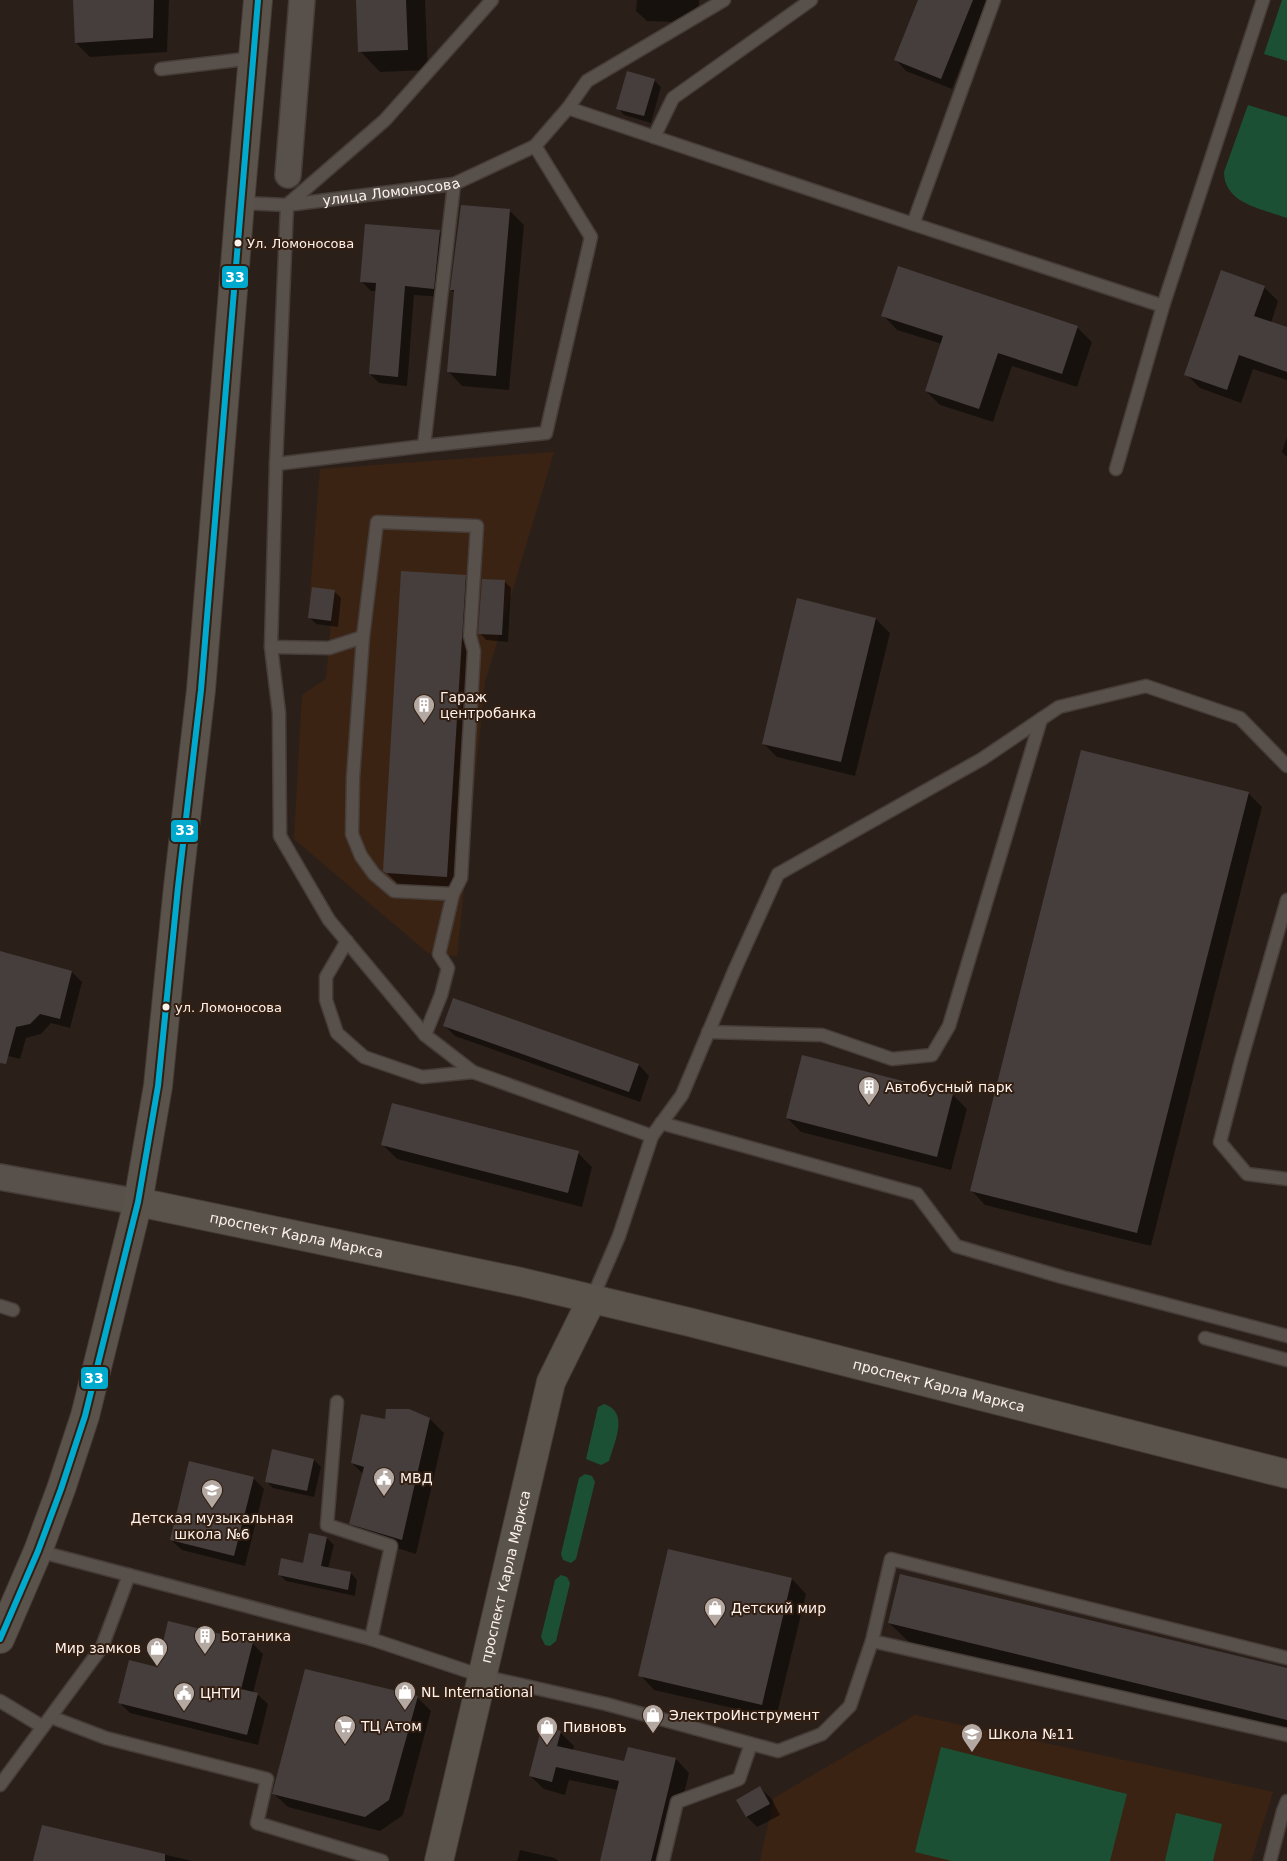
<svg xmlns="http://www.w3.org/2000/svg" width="1287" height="1861" viewBox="0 0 1287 1861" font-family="'DejaVu Sans',sans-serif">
  <rect width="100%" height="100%" fill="#2b2019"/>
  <!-- built -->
  <g fill="#3b2314">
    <polygon points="554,452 485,682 457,956 428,953 294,839 302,695 326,679 331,621 308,618 320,469"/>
    <polygon points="915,1715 1273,1792 1251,1861 760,1861 774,1798"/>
  </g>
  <!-- green -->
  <g fill="#1b5034">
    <polygon points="1282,0 1287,0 1287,61 1264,54"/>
    <path d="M1248,105L1287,117V218C1263,209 1224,204 1224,172Z"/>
    <path d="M604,1404C630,1412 614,1443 609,1461L601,1465L586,1459L598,1407Z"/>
    <polygon points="585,1474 592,1476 595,1482 576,1559 571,1563 563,1560 561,1554 579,1478"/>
    <polygon points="561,1575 567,1577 570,1583 556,1641 550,1646 545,1645 541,1637 555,1580"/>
    <polygon points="941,1747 1127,1794 1110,1861 952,1861 915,1852"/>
    <polygon points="1176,1813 1222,1824 1213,1861 1165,1861"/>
  </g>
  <!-- shadow -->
  <g fill="#0007">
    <polygon points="74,0 169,0 167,52 90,57 76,43"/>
    <polygon points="357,0 425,0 428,70 380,72 360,51"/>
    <polygon points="637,0 699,0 698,23 647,21 636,11"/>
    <polygon points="920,0 987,0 952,89 906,71 896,60"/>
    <polygon points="654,80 661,87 651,123 624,115 618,108"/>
    <polygon points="510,211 524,225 509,390 462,386 448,371 455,293 451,290"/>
    <polygon points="366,225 440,232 449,241 443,297 414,295 407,386 379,383 370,374 377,291 371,291 361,281"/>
    <polygon points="899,268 1078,328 1092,342 1077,387 1012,366 993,422 940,405 926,391 942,344 897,330 883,315"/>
    <polygon points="1264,287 1278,301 1271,323 1287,329 1287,380 1253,369 1241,403 1200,388 1186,374"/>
    <polygon points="1287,437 1287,457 1282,452"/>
    <polygon points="465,576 479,590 461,891 401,887 384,870"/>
    <polygon points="504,581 511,588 508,642 486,640 480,633"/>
    <polygon points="334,591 341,598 338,627 316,624 309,617"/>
    <polygon points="876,619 890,633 855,776 777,757 763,743"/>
    <polygon points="1248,793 1262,807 1151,1246 985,1205 971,1190"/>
    <polygon points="0,953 72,972 82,982 70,1028 51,1023 41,1034 26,1038 20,1059 0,1054"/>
    <polygon points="454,1000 639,1065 649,1076 640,1102 455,1036 444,1025"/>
    <polygon points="953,1095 967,1109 951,1170 801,1132 787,1118"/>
    <polygon points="383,1145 578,1153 592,1167 582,1207 397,1159"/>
    <polygon points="430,1419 444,1433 416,1554 365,1538 351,1523 363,1474 352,1463 386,1420"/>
    <polygon points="314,1460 321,1467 314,1497 273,1488 266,1481"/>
    <polygon points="253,1478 264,1489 245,1566 182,1550 171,1540"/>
    <polygon points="327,1538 334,1545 328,1569 351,1573 357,1580 355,1596 286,1581 279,1574 304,1564"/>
    <polygon points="669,1551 792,1579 806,1594 776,1718 654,1690 640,1675"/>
    <polygon points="889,1623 1287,1669 1287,1735 910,1643"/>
    <polygon points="252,1643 263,1654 253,1693 257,1694 268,1704 258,1745 130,1713 120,1703 158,1669"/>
    <polygon points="417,1697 431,1711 403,1815 380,1831 288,1807 273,1793"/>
    <polygon points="560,1732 574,1746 573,1751 625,1762 676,1759 689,1773 668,1861 601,1861 618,1790 569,1780 565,1795 544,1789 530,1776"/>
    <polygon points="760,1788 771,1798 780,1815 757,1827 747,1817 737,1800"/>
    <polygon points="42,1826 192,1861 34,1861"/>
    <polygon points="520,1850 555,1858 558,1861 517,1861"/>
  </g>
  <!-- building -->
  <g fill="#463e3d">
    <polygon points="73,0 154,0 153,38 75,43"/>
    <polygon points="356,0 406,0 408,50 358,52"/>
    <polygon points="918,0 973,0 941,79 894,60"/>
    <polygon points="627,71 655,79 644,116 616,109"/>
    <polygon points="461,205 510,209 496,376 447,372 454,290 450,290"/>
    <polygon points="365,224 440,230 434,289 405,286 398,377 369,374 376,283 360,282"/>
    <polygon points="898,266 1078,326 1062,374 998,353 979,409 925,391 943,336 881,316"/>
    <polygon points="1221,270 1265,286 1254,316 1287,327 1287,372 1239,355 1227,390 1184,375"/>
    <polygon points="401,571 466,575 447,877 386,873 383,871"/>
    <polygon points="482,579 505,580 502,635 478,634"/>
    <polygon points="312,587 335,590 331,621 308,618"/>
    <polygon points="797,598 876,618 841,762 762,744"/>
    <polygon points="1081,750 1249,792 1137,1233 970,1191"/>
    <polygon points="0,951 72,971 60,1019 40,1014 30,1024 16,1027 6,1064 0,1063"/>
    <polygon points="453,998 639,1064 629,1092 443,1026"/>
    <polygon points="802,1055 953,1094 937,1157 786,1118"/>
    <polygon points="392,1103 579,1151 568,1193 381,1145"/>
    <polygon points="386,1409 409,1409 430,1418 402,1540 349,1524 364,1467 351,1463 361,1414 385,1419"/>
    <polygon points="272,1449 314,1459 307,1491 265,1482"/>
    <polygon points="189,1461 254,1477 234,1556 170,1540"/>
    <polygon points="309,1533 327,1537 321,1566 351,1572 348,1590 278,1575 281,1558 303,1563"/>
    <polygon points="668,1549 792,1578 762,1705 638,1676"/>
    <polygon points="900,1574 1287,1668 1287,1720 888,1623"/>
    <polygon points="168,1621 253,1642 241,1689 258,1693 247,1735 118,1703 129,1660 157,1667"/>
    <polygon points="305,1669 418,1696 389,1800 365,1817 272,1794"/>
    <polygon points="542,1726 561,1731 557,1746 624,1761 628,1747 676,1758 651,1861 600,1861 619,1781 556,1767 552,1782 529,1776"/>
    <polygon points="760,1786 770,1804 746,1817 736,1800"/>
    <polygon points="42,1825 165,1854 165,1861 33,1861"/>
  </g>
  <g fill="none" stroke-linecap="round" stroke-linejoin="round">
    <!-- lane casing -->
    <g stroke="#463c38" stroke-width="15">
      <g id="lane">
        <polyline points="161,69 254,58"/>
        <polyline points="568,108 913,224 1163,306"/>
        <polyline points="654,137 673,98 811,0"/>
        <path id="s1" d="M240,203L287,205L454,184L535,146L568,108L587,81L724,0"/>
        <polyline points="287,205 276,464 271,647 279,713 280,836 329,920 425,1035 473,1072 652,1136 619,1236 592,1299"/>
        <polyline points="287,205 385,120 492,0"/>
        <polyline points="913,224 994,0"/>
        <polyline points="424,446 546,433 591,237 535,146"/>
        <polyline points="276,464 424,446 454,184"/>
        <polyline points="1116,469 1163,306 1263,0"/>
        <polyline points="271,647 329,648 363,637 353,778 352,834 361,856 374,874 394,891 453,894 461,878 474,651 470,636 477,526 377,522 363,637"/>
        <polyline points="1287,900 1241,1061 1220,1142 1247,1174 1287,1179"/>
        <polyline points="347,941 326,977 326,1000 337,1033 364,1057 422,1077 473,1072"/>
        <polyline points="708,1032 822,1035 892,1059 932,1055 949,1026 1041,719"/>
        <polyline points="425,1035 441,995 448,968 439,954 453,894"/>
        <polyline points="661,1123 917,1194 956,1246 1062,1277 1287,1336"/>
        <polyline points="652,1136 682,1095 735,969 778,874 982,759 1059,707 1146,686 1240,718 1287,766"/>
        <polyline points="0,1306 13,1310"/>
        <polyline points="1205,1338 1287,1360"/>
        <polyline points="337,1402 327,1525 391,1546 371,1639"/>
        <polyline points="38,1551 371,1639 482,1676 606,1704 778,1751 822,1734 850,1706 872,1641 891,1559 1287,1658"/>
        <polyline points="872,1641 1287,1735"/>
        <polyline points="0,1701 43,1727"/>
        <polyline points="51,1717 106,1738 267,1779 257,1823 382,1861"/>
        <polyline points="0,1785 102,1647 129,1575"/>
        <polyline points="663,1861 677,1802 739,1779 751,1744"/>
        <polyline points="1270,1861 1283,1811 1287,1801"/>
      </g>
    </g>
    <!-- street casing -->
    <g stroke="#463c38" stroke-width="28">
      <g id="street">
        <polyline points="288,175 302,0"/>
        <polyline points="0,1177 138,1202"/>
      </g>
    </g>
    <!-- secondary casing -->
    <g stroke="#463c38" stroke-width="30">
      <g id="secondary">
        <path id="s2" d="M138,1202L521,1282L689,1322L1287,1474"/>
        <polyline points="0,1639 38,1551 61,1489 85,1416 138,1202 158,1086 178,887 201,690 240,203 258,0"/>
        <path id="s3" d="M439,1861L551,1382L592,1299"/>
      </g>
    </g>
    <!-- lane -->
    <use href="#lane" stroke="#58504a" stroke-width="12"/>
    <!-- street -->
    <use href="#street" stroke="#58504a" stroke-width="25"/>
    <!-- secondary -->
    <use href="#secondary" stroke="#5a534b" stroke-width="28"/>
    <!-- bus-1 casing -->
    <g stroke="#321f12" stroke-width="10">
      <polyline id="bus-1" points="0,1639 38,1551 61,1489 85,1416 138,1202 158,1086 178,887 201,690 258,0"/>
    </g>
    <!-- bus-1 -->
    <use href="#bus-1" stroke="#00a9ce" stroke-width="6"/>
  </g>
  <!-- icons -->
  <defs>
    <g id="building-pin" transform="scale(1.125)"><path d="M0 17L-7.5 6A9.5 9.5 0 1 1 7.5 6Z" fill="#b4a8a2" stroke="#321f12"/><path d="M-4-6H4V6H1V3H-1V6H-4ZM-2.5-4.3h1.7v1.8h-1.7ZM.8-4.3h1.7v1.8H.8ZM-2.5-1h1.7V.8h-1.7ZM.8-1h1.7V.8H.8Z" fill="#fff"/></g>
    <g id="civic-pin" transform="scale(1.125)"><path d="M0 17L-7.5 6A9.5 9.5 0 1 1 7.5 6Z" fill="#b4a8a2" stroke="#321f12"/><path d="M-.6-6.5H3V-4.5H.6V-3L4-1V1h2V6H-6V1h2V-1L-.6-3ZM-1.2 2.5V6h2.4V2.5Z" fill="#fff"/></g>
    <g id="school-pin" transform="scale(1.125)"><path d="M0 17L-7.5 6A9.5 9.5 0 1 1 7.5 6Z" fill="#b4a8a2" stroke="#321f12"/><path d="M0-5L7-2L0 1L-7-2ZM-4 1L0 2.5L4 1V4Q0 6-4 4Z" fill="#fff"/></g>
    <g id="shop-pin" transform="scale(1.125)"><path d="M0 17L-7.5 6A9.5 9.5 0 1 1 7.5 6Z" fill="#b4a8a2" stroke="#321f12"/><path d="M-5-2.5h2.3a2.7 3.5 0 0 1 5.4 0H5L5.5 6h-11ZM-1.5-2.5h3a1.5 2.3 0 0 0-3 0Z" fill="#fff"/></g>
    <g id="supermarket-pin" transform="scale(1.125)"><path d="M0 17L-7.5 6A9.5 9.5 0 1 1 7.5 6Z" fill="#b4a8a2" stroke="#321f12"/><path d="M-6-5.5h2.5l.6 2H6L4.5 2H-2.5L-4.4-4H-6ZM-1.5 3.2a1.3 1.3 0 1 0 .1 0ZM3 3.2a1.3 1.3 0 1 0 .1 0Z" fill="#fff"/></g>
  </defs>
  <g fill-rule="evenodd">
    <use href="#building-pin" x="424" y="705"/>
    <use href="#building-pin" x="869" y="1087"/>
    <use href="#civic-pin" x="384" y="1478"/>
    <use href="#school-pin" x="212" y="1490"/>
    <use href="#shop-pin" x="715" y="1608"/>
    <use href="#building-pin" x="205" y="1636"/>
    <use href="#shop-pin" x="157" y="1648"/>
    <use href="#shop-pin" x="405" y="1692"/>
    <use href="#civic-pin" x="184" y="1693"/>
    <use href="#shop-pin" x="653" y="1715"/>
    <use href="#supermarket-pin" x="345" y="1726"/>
    <use href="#shop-pin" x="547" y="1727"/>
    <use href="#school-pin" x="972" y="1734"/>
  </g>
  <!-- markers -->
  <g fill="#fef2ec" stroke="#321f12" stroke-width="2">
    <circle cx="238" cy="243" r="4.5"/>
    <circle cx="166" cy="1007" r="4.5"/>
  </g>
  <g text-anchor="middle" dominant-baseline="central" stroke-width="4" stroke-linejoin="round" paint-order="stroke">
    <!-- bus labels -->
    <g font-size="13" fill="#fef2ec" stroke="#321f12" text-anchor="start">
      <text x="247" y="243">Ул. Ломоносова</text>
      <text x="175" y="1007">ул. Ломоносова</text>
    </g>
    <!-- street labels -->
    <g font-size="14" fill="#fef2ec" stroke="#321f12">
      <text stroke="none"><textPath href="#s1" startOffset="152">улица Ломоносова</textPath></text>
      <text stroke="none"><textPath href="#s2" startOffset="162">проспект Карла Маркса</textPath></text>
      <text stroke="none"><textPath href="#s2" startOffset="822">проспект Карла Маркса</textPath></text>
      <text stroke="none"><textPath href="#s3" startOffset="292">проспект Карла Маркса</textPath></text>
    </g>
    <!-- poi labels -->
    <g font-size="14" fill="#fef2ec" stroke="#321f12" text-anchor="start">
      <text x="440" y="697">Гараж<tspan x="440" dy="16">центробанка</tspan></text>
      <text x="885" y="1087">Автобусный парк</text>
      <text x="400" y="1478">МВД</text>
      <text x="212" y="1518" text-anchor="middle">Детская музыкальная<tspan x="212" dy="16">школа №6</tspan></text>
      <text x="731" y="1608">Детский мир</text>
      <text x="221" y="1636">Ботаника</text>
      <text x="141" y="1648" text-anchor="end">Мир замков</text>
      <text x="421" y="1692">NL International</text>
      <text x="200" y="1693">ЦНТИ</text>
      <text x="669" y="1715">ЭлектроИнструмент</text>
      <text x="361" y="1726">ТЦ Атом</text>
      <text x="563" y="1727">Пивновъ</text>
      <text x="988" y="1734">Школа №11</text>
    </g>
  </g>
  <g stroke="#321f12" stroke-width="2">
    <rect x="221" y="265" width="28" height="24" rx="5" fill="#00a9ce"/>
    <rect x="170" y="819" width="29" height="24" rx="5" fill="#00a9ce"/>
    <rect x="80" y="1366" width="29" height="24" rx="5" fill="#00a9ce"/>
  </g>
  <g font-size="14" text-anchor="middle" font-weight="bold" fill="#fff">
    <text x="235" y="282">33</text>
    <text x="185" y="835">33</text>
    <text x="94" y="1383">33</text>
  </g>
</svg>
